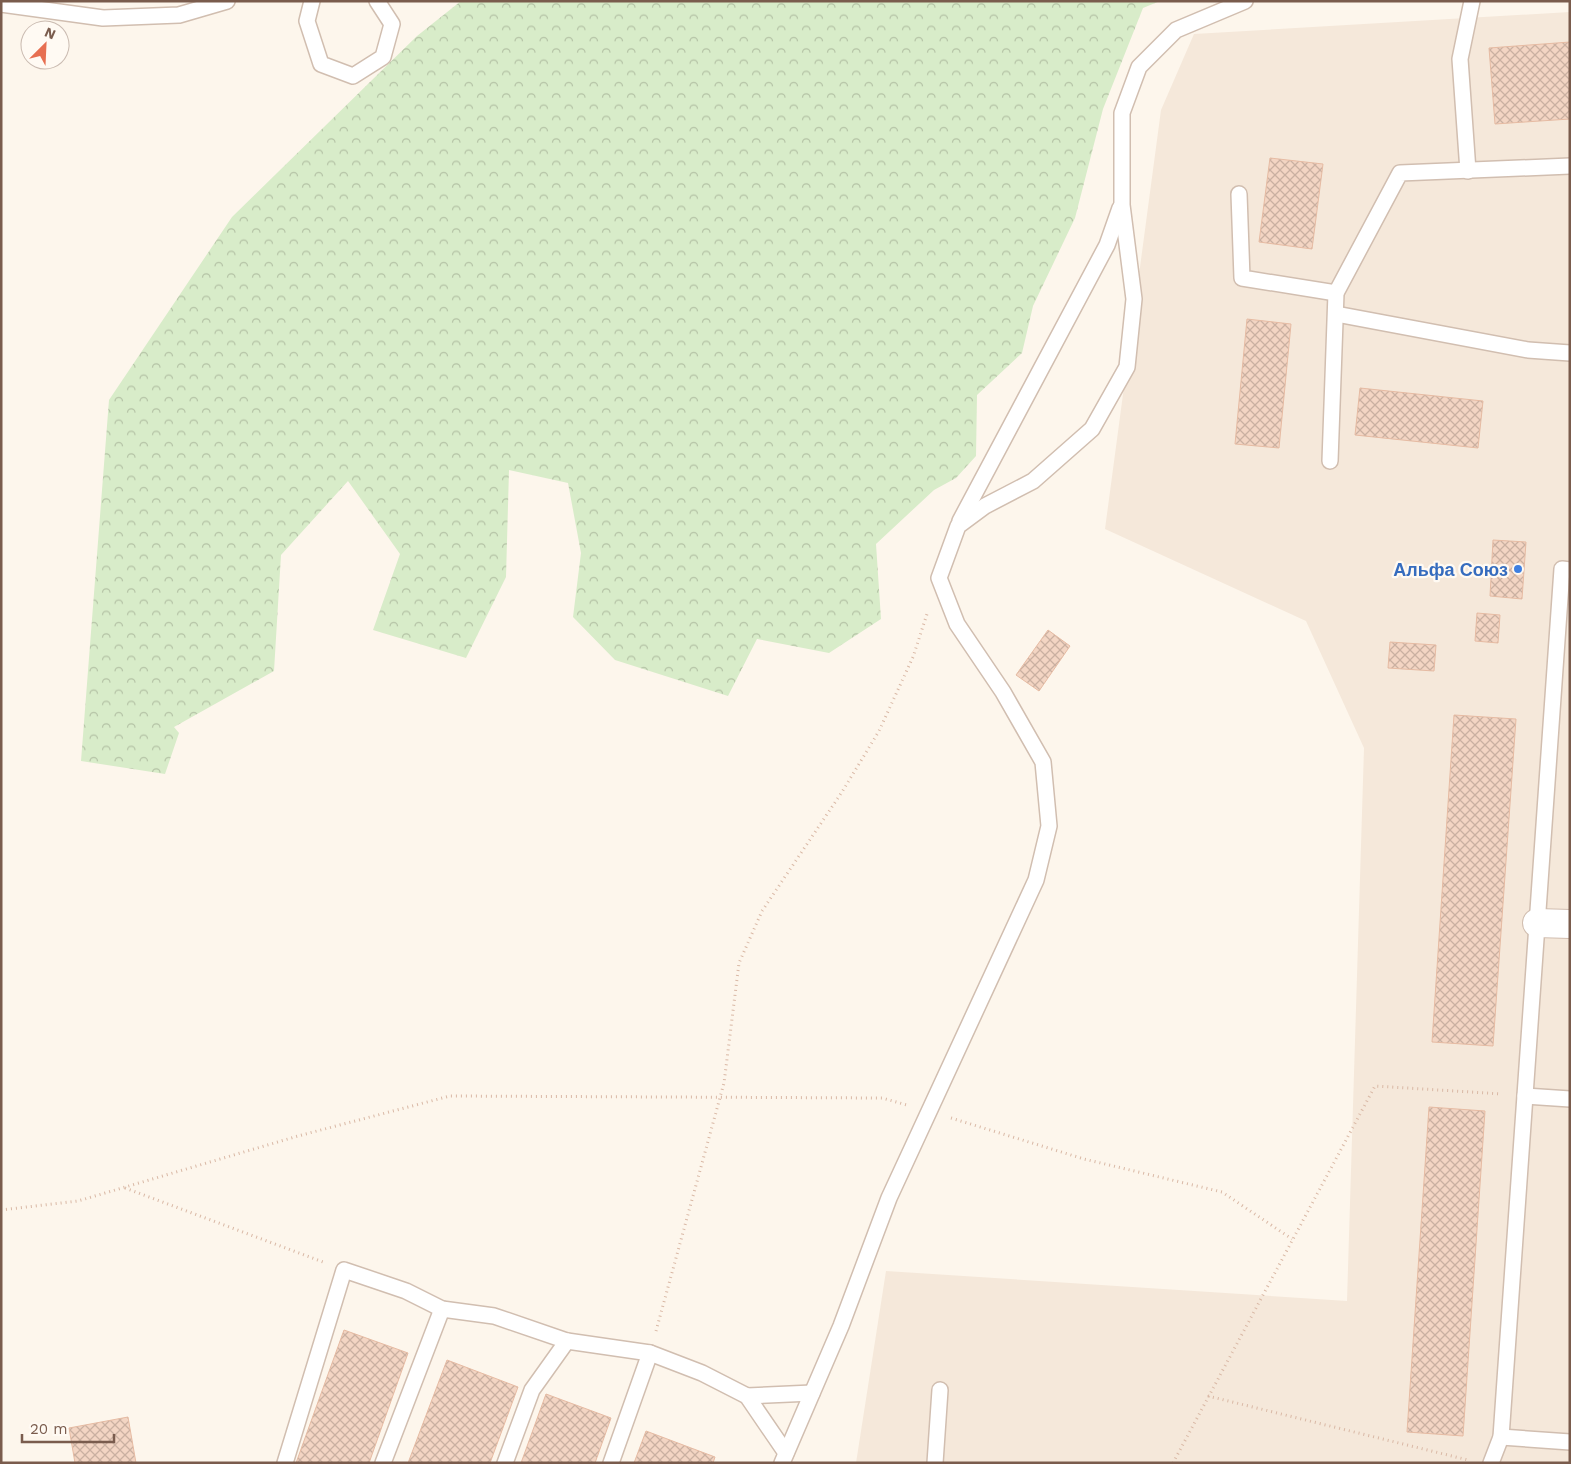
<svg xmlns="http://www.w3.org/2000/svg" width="1571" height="1464" viewBox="0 0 1571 1464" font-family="'Work Sans',sans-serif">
  <defs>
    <pattern id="forest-crowns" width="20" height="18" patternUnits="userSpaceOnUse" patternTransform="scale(1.25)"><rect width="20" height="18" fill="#d8ecc9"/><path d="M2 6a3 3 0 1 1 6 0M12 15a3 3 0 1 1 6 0" fill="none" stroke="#b4c2a5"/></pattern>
    <pattern id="building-cross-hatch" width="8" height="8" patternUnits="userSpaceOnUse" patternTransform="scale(1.25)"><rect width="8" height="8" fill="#f3d5c3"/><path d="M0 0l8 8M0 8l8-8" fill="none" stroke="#cab0a1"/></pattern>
  </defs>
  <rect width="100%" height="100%" fill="#fdf6ec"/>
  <!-- residential -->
  <polygon fill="#f5e8da" points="1570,12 1570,1463 856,1463 886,1271 1347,1301 1364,748 1306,621 1105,529 1161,110 1194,34"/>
  <!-- forest -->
  <polygon fill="url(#forest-crowns)" points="461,1 1160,1 1143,8 1103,109 1075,218 1033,306 1022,353 977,395 976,456 956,478 934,490 876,544 881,619 829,653 757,639 728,696 615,660 573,617 581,553 568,483 509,470 506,577 466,658 373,630 400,554 348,481 281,555 274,671 174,727 179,733 165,774 81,761 109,400 232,217 417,36"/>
  <!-- building -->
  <g fill="url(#building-cross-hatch)" stroke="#e6bba3">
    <polygon points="1570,42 1570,119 1495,124 1489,48"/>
    <polygon points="1270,158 1323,164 1312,249 1259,242"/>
    <polygon points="1247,319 1291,324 1279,448 1235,444"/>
    <polygon points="1360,388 1483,401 1478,448 1355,435"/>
    <polygon points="1493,540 1526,542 1522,599 1490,596"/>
    <polygon points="1477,613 1500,615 1498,643 1475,641"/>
    <polygon points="1048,630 1070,646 1039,691 1016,675"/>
    <polygon points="1390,642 1436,645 1434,671 1388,668"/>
    <polygon points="1454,715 1516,719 1493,1046 1432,1042"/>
    <polygon points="1429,1107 1485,1111 1463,1436 1407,1432"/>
    <polygon points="344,1330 408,1353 369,1463 296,1463"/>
    <polygon points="447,1360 518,1387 490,1463 408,1463"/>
    <polygon points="546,1394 611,1418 595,1463 521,1463"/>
    <polygon points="128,1417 136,1463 75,1463 69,1428"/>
    <polygon points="646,1431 715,1457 713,1463 634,1463"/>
  </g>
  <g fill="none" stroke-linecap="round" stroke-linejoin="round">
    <!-- lane casing -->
    <g stroke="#d1beb0" stroke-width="18">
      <g id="lane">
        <polyline points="312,1 307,21 321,64 353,76 383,57 392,24 377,1"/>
        <polyline points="1,4 103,18 179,15 227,1"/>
        <polyline points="1468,171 1460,59 1472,1"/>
        <polyline points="1239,194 1242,278 1336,293"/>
        <polyline points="1336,314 1528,350 1570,353"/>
        <polyline points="1330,461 1336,293 1400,173 1570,166"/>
        <polyline points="960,521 1107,245 1120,208"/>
        <polyline points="1525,1096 1570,1099"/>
        <polyline points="747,1396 812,1393"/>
        <polyline points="1501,1437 1570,1442"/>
        <polyline points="285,1463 344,1270 406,1291 442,1309 494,1316 567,1341 650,1353 702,1373 747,1396 786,1453"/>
        <polyline points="383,1463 442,1309"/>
        <polyline points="505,1463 532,1390 567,1341"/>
        <polyline points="611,1463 650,1353"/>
        <polyline points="782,1463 841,1326 889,1198 1036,880 1049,826 1043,762 1003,692 957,624 939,578 958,526 985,506 1033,481 1092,429 1127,367 1134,299 1122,205 1122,113 1139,67 1176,30 1245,1"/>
        <polyline points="935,1463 940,1390"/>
        <polyline points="1491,1463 1501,1437 1562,569 1570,570"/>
      </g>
    </g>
    <!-- street casing -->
    <g stroke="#d1beb0" stroke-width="30">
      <polyline id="street" points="1537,923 1570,924"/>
    </g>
    <!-- path -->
    <g stroke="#d9b8a5" stroke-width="3" stroke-dasharray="1 4" stroke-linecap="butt">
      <polyline points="951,1118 1084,1159 1222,1192 1292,1239"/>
      <polyline points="125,1188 323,1262"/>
      <polyline points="1,1210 78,1201 298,1136 450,1096 882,1098 907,1105"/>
      <polyline points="656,1331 724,1083 739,963 762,911 842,792 879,731 913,657 927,614"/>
      <polyline points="1208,1396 1468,1460"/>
      <polyline points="1173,1463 1375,1086 1502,1094"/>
    </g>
    <!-- lane -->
    <use href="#lane" stroke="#fff" stroke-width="15"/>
    <!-- street -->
    <use href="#street" stroke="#fff" stroke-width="28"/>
  </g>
  <!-- markers -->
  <circle fill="#3f7fe0" stroke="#fffaf3" stroke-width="2" cx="1518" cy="569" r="5"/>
  <g text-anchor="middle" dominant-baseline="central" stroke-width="4.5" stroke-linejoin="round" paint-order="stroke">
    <!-- shop labels -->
    <g font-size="18" font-weight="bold" fill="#366cbe" stroke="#fffaf3" text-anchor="end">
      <text x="1508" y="569">Альфа Союз</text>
    </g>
  </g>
  <!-- border -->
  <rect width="1571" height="1464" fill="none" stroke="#7a5c4d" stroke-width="5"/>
  <!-- north arrow -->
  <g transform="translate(45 45) rotate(24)"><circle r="24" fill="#fffaf3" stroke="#cabbb1"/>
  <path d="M0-4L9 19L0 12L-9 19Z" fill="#e76f51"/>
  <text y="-8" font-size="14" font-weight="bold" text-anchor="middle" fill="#7a5c4d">N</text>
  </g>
  <!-- scale -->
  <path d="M22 1434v8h92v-8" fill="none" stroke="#7a5c4d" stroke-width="2.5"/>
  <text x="30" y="1434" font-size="15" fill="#7a5c4d" stroke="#fffaf3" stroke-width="4" paint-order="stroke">20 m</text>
</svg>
